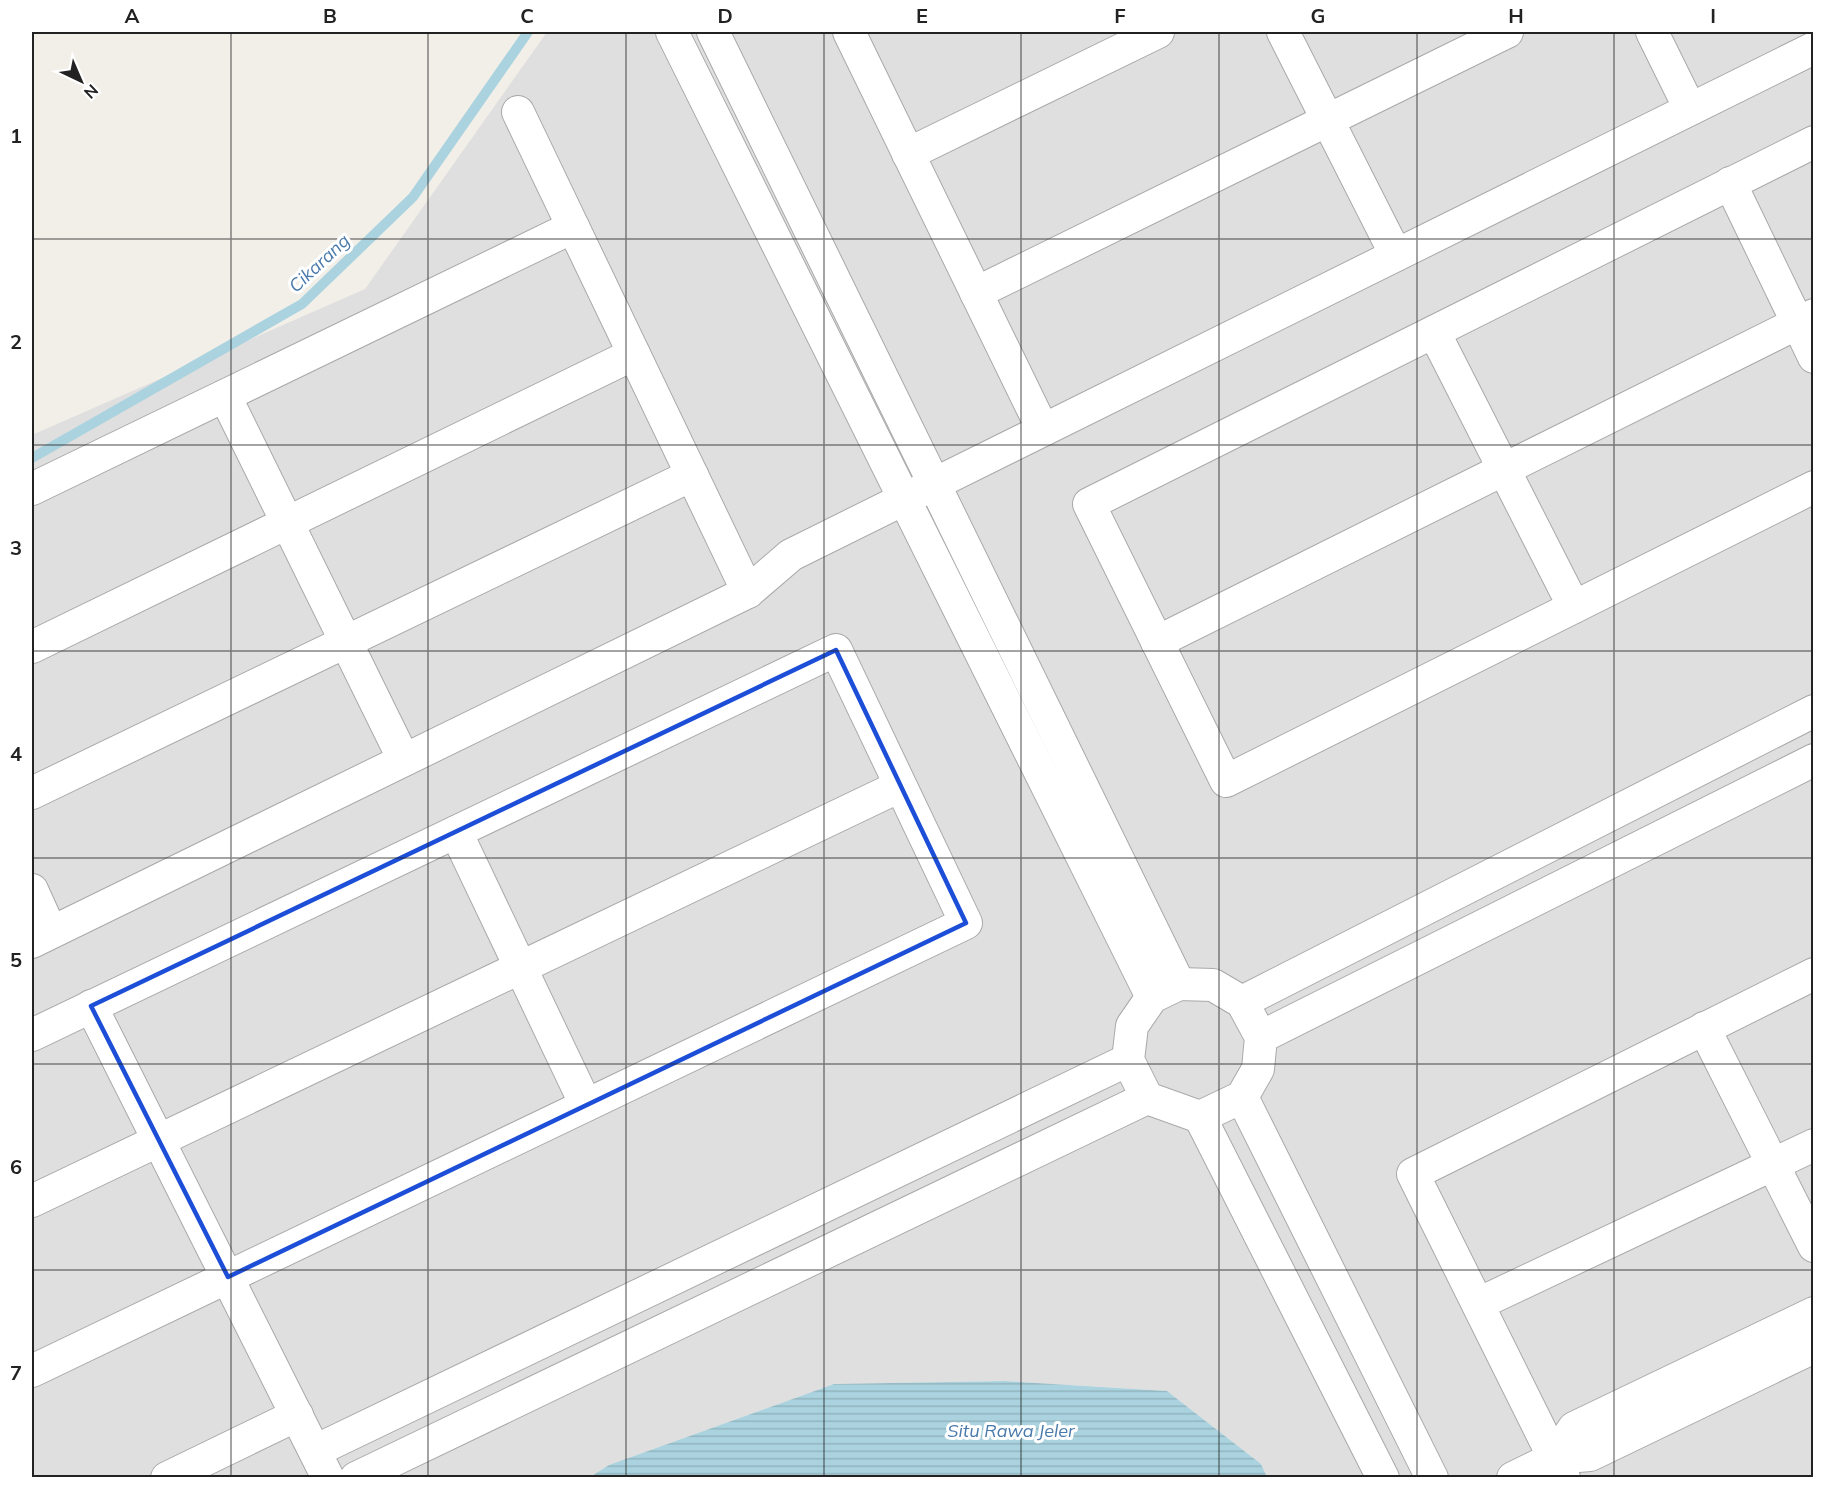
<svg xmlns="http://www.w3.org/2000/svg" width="1845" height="1509" viewBox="0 0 1845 1509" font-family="Mulish,sans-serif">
  <defs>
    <pattern id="water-rules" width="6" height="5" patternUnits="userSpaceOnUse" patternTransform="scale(1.5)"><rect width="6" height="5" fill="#aad3df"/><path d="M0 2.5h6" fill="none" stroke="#92b5bf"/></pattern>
  </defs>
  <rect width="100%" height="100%" fill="#f2efe9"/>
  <!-- residential -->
  <polygon fill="#e0dfdf" points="547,32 1813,32 1813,1477 1267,1477 1261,1464 1167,1391 1004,1381 834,1384 609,1465 590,1477 32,1477 32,435 365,289"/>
  <!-- water -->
  <polygon fill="url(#water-rules)" points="1004,1381 1167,1391 1261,1464 1267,1477 590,1477 609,1465 834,1384"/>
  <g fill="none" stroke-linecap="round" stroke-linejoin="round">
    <!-- stream -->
    <polyline stroke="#aad3df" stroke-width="10" points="32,458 302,304 413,197 528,32"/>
    <!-- minor casing -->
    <g stroke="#a9a9a9" stroke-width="34">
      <g id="minor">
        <polyline points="672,32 1152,997"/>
        <polyline points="713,32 1179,984"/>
        <polyline points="849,32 1043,430"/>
        <polyline points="1283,32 1396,255"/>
        <polyline points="1652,32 1690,109"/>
        <polyline points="518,112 748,592"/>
        <polyline points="1814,142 1089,504 1226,781 1814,487"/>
        <polyline points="908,154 1158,32"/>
        <polyline points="1730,183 1814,357"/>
        <polyline points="976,293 1507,32"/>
        <polyline points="1434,332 1574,607"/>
        <polyline points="225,396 404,760"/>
        <polyline points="32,489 573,227"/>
        <polyline points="1157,642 1814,315"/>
        <polyline points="32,647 634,354"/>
        <polyline points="32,793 692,475"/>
        <polyline points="456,832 586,1105"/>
        <polyline points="32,890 51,932"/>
        <polyline points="32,942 748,592 791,555 1814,48"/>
        <polygon points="1179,984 1213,985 1242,1002 1261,1037 1258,1069 1242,1097 1200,1117 1147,1098 1128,1060 1132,1026 1152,997"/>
        <polyline points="1242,1002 1814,711"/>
        <polyline points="91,1006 328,1478"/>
        <polyline points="1704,1028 1814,1246"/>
        <polyline points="32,1035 836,650 966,923 32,1371"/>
        <polyline points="1261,1037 1814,760"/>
        <polyline points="1242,1097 1432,1478"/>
        <polyline points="1200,1117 1383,1478"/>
        <polyline points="32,1201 900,786"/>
        <polyline points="1478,1304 1814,1145"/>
        <polyline points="315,1451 1128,1060"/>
        <polyline points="1554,1458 1574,1428 1814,1313"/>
        <polyline points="167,1478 297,1415"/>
        <polyline points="356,1478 1147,1098"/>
        <polyline points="1513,1478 1554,1458 1590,1455 1814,1347"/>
        <polyline points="1564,1478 1413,1174 1814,974"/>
      </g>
    </g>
    <!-- minor -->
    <use href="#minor" stroke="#fff" stroke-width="32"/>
  </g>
  <!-- marked area -->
  <path fill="none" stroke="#1d4ed8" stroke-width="4.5" stroke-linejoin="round" d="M836,650L966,923L228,1277L91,1006Z"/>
  <!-- grid -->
  <path fill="none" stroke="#222" stroke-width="1.5" stroke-opacity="0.55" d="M231,32V1478M428,32V1478M626,32V1478M824,32V1478M1021,32V1478M1219,32V1478M1417,32V1478M1614,32V1478M32,239H1814M32,445H1814M32,651H1814M32,858H1814M32,1064H1814M32,1270H1814"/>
  <g text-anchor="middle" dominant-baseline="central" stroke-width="6" stroke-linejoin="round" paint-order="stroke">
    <!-- water labels -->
    <g font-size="18" font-style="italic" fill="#4a7aab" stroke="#fff">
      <text transform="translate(319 263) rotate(-43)">Cikarang</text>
      <text x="1011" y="1430">Situ Rawa Jeler</text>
    </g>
  </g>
  <!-- border -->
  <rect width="1845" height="1509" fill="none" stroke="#ffffff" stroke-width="66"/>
  <!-- north arrow -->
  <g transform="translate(81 81) rotate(136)" stroke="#ffffff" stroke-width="4.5" paint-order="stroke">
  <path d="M0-4.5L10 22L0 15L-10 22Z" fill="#222222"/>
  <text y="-9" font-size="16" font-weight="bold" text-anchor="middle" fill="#222222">N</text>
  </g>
  <rect x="33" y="33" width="1779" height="1443" fill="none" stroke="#222" stroke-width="2"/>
  <g font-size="20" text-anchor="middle" font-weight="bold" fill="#222">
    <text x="132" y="23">A</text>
    <text x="330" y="23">B</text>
    <text x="527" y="23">C</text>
    <text x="725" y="23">D</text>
    <text x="922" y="23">E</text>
    <text x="1120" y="23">F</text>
    <text x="1318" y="23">G</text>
    <text x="1516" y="23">H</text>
    <text x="1713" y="23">I</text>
    <text x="16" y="143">1</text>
    <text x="16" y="349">2</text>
    <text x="16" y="555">3</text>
    <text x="16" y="761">4</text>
    <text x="16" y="967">5</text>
    <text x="16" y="1174">6</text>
    <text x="16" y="1380">7</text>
  </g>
</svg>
